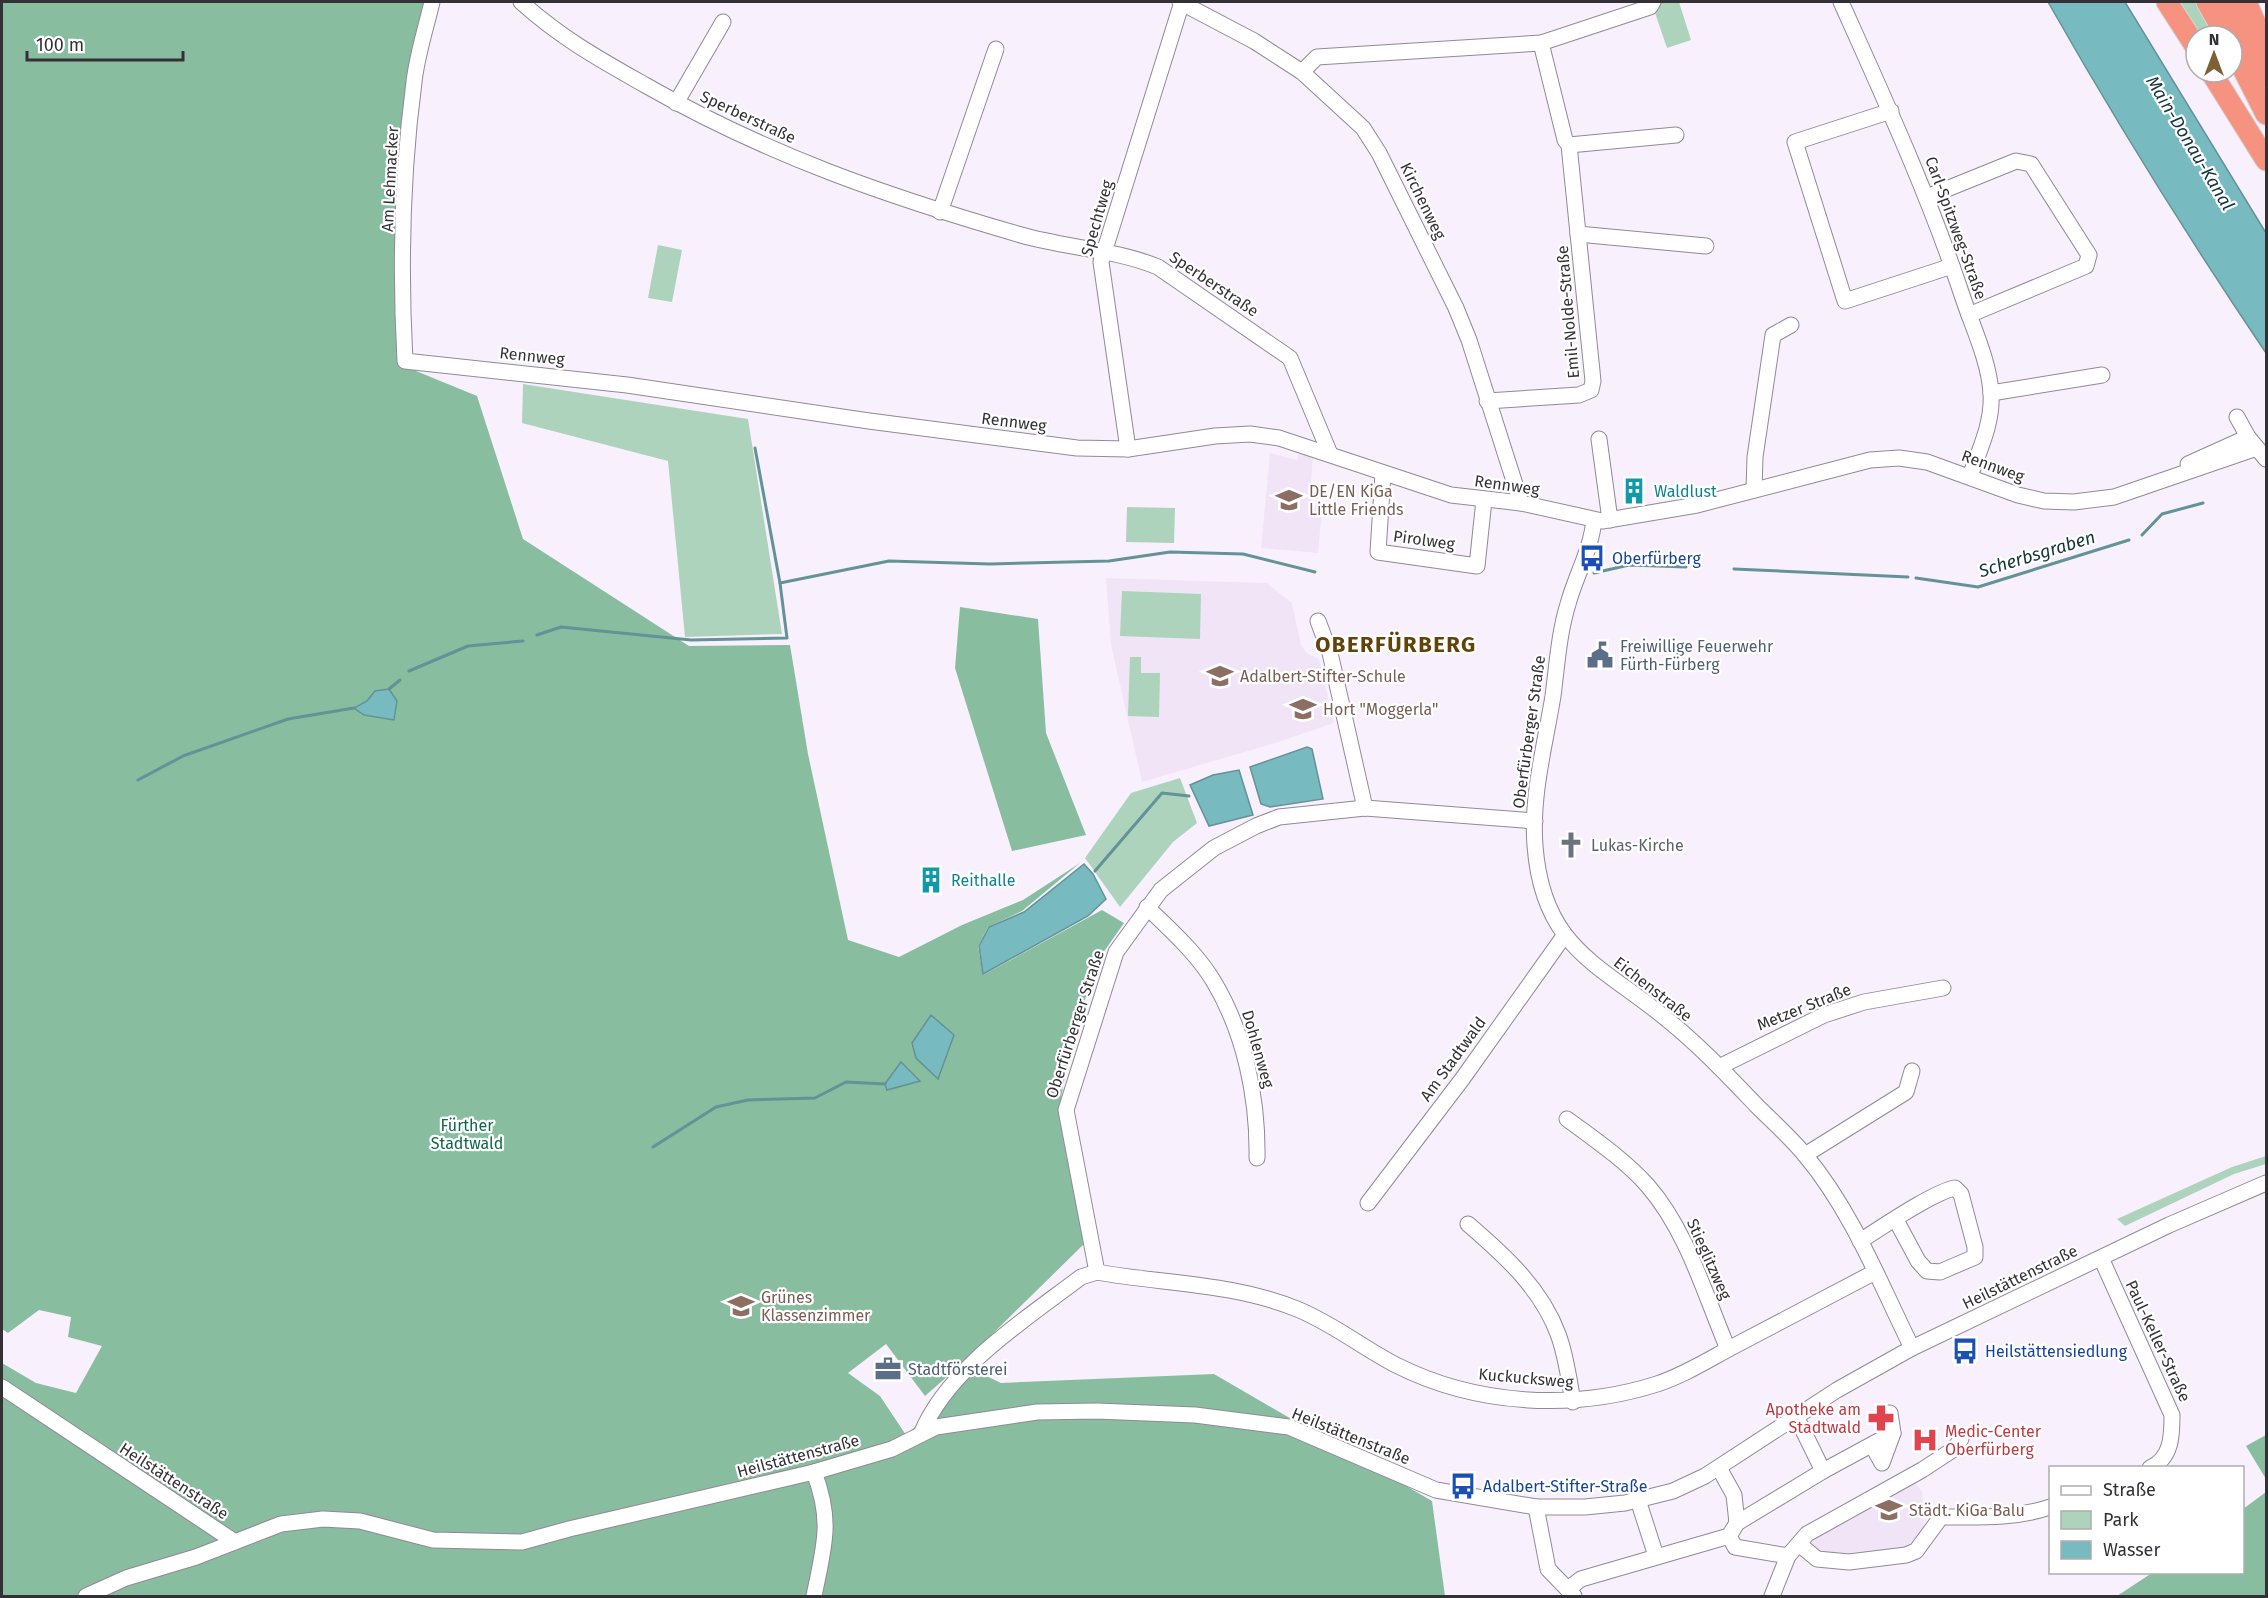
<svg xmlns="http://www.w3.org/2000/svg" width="2268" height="1598" viewBox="0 0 2268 1598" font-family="'Fira Sans',sans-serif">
  <rect width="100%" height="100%" fill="#f9f0fd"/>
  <!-- built -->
  <g fill="#f1e4f7">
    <polygon points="1299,452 1313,457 1310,495 1314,497 1311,503 1322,509 1318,553 1261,548 1270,453 1297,460"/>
    <polygon points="1106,578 1267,583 1292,603 1301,645 1307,653 1319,659 1334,723 1275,743 1142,782 1111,645"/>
    <polygon points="1911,1479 1922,1491 1924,1530 1915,1544 1903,1553 1824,1558 1809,1548 1809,1537"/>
  </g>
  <!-- green -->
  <g fill="#add3bd">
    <polygon points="1656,2 1679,2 1691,40 1667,48 1653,7"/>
    <polygon points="2177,2 2195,2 2214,36 2198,36"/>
    <polygon points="658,245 682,250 672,302 648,298"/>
    <polygon points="523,384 748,419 782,634 685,637 668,461 522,423"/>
    <polygon points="1127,507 1175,508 1174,543 1126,542"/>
    <polygon points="1122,591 1201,594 1200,639 1120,636"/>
    <polygon points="1130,657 1141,657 1141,673 1160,673 1159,717 1128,716"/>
    <polygon points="1180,778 1197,823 1173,842 1120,907 1085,858 1131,793"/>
    <polygon points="2266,1156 2266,1164 2234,1174 2125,1226 2117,1219 2232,1167"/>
  </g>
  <!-- forest -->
  <g fill="#89bda0">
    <polygon points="2,2 430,2 397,286 416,371 477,396 523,539 689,646 790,645 808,754 848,940 899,957 962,925 1023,900 1080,863 1022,911 988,927 978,946 983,975 1102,910 1124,923 1096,963 1069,1053 1059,1110 1086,1242 966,1360 925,1396 886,1344 848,1373 880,1396 906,1435 976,1371 1001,1383 1214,1374 1432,1501 1445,1596 2,1596 2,1363 36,1383 76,1393 102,1346 68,1337 71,1317 39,1310 8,1333 2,1329"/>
    <polygon points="960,607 1038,619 1046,733 1086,835 1012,851 955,668"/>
    <polygon points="2266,1435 2266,1479 2246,1446"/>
    <polygon points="2266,1492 2266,1596 2117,1596 2152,1573 2242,1572 2243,1509"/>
  </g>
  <!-- water -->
  <g fill="#77bbc0" stroke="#639297" stroke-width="1.5">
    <path d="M2048,2H2125L2266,233V353C2189,239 2116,122 2048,2Z"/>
    <polygon points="389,689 397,701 394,720 364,715 354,708 367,701 375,691"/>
    <polygon points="1307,747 1312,749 1323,799 1270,807 1261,804 1250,767"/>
    <polygon points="1239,770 1253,815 1209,826 1190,785 1213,775"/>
    <polygon points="1084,864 1093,874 1106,899 1088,916 983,974 979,946 989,927 1024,912"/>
    <polygon points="931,1015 954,1035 938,1079 916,1058 912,1043"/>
    <polygon points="901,1062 920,1081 887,1090 885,1084"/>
  </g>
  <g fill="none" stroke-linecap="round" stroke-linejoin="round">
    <!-- stream -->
    <g stroke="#639297" stroke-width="3">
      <polyline points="755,448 780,583"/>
      <polyline points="2142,535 2162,514 2203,503"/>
      <polyline points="1734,569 1908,577"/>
      <polyline points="1594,573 1629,565 1686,567"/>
      <polyline points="1916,578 1978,587 2129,540"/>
      <polyline points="537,635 561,627 691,640 787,638 780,583 889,561 990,564 1109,561 1170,552 1243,554 1315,572"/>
      <polyline points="409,671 468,646 523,641"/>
      <polyline points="389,689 400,680"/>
      <polyline points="138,780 183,756 288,719 354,708"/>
      <polyline points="1095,871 1162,793 1189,796"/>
      <polyline points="653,1147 716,1107 748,1100 815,1098 846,1082 885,1084"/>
    </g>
    <!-- minor casing -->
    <g stroke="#918995" stroke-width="17">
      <g id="minor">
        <path d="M432,2C426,28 417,55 414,82C402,173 400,270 405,361L627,385L869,421L1077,448L1128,449L1215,436L1250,434L1279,438L1451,495L1521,503L1602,521L1697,505L1870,460L1899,458L1927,462L2018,495L2044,501L2074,502L2114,497L2257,448"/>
        <path d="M521,2C561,38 599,59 645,85C768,155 886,196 1021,235C1066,248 1114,249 1158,267L1290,358L1330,454"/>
        <polyline points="1180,2 1254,41 1302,72 1363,128 1379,153 1456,308 1469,340 1521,503"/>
        <path d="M1841,2C1885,100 1930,198 1964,301C1974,330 1989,362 1991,393C1993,422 1980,449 1970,476"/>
        <polyline points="1302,72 1317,57 1541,43 1650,7 1653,2"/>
        <polyline points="676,103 723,22"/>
        <polyline points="1891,111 1795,142 1845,301 1952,266"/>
        <polyline points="1569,145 1676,135"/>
        <polyline points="1927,197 2016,161 2031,164 2089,255 2086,266 1969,315"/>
        <polyline points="940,212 996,49"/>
        <polyline points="1578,234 1706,246"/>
        <polyline points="1991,393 2102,375"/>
        <polyline points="1487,401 1579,395 1591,390 1593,381 1569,145 1565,140 1541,43"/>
        <polyline points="2237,417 2248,437 2266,459"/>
        <polyline points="1599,439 1610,520"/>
        <polyline points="1128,449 1101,262 1182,2"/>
        <polyline points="2188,464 2248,437"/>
        <polyline points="1383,474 1378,552 1477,566 1484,500"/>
        <polyline points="1754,490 1755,457 1773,335 1791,325"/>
        <path d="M1594,520C1591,550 1576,575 1568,604C1559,633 1557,665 1553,696C1545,745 1531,796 1535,846C1543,950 1601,964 1669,1021C1701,1047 1729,1077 1757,1106C1773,1122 1791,1138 1805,1155C1852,1211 1880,1283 1912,1348"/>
        <polyline points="1318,621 1330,653 1365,808"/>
        <path d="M1147,907C1170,930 1197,953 1214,982C1245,1034 1258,1099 1257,1158"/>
        <polyline points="1719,1067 1824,1015 1864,1002 1943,988"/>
        <path d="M1567,1119C1594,1139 1625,1160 1648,1186C1687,1231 1705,1295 1728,1349"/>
        <polyline points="1805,1155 1906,1092 1912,1071"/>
        <polyline points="1368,1203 1463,1078 1564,936"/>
        <path d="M1468,1224C1504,1255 1541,1288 1558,1334C1566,1355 1569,1379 1573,1402"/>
        <path d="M1860,1241C1881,1228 1933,1192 1955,1188L1961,1194L1975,1247V1257L1940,1272L1927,1271L1918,1261L1896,1220"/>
        <path d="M2101,1258L2172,1415C2172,1435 2172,1458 2150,1468"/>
        <polyline points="1097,1272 1066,1110 1116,952 1161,890 1214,848 1256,826 1279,817 1365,808 1535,821"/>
        <polyline points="2,1387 235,1542"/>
        <polyline points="1796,1416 1823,1471"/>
        <path d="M921,1434C948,1368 1026,1319 1081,1277L1097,1272C1163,1284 1234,1283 1297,1309C1332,1323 1363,1348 1396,1365C1475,1405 1572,1411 1657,1384C1685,1375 1711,1358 1738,1344C1784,1320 1829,1296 1875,1272"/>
        <polyline points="1872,1445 1882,1463 1893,1433"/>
        <polyline points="1719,1468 1734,1495 1737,1523"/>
        <polyline points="1638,1500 1656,1556"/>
        <polyline points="1536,1507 1548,1569 1574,1596"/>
        <polyline points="1729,1536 1735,1547 1788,1556"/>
        <path d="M1799,1544L1817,1559L1849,1562L1906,1555L1916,1551L1941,1517C1978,1517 2015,1519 2050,1507"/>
        <polyline points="1568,1589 1581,1579 1729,1536 1737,1523 1823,1471 1893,1433 1890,1413"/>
        <polyline points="86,1596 126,1578 196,1557 281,1524 323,1519 360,1521 433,1540 522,1542 569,1529 814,1472 892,1449 936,1427 1037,1412 1097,1411 1195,1415 1289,1427 1436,1490 1536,1507 1585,1507 1625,1503 1673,1491 1705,1476 1837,1390 1912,1348 2169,1225 2266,1183"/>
        <path d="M814,1596C824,1546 833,1522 814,1472"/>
        <polyline points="1772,1596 1788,1556 1807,1534 1922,1470 1954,1449 1961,1439"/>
      </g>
    </g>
    <!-- highway casing -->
    <g stroke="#d6d6d7" stroke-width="23">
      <g id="highway">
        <polyline points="2167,2 2196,47"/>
        <polyline points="2207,2 2226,36"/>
        <polyline points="2227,2 2266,77"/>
        <polyline points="2246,2 2266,47"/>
        <polyline points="2232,47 2266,114"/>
        <polyline points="2211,72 2266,160"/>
      </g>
    </g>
    <!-- minor -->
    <use href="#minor" stroke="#fff" stroke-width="15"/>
    <!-- highway -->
    <use href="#highway" stroke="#f59280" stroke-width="21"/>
  </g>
  <!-- icons -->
  <defs>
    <g id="building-bare" transform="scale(2.07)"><path d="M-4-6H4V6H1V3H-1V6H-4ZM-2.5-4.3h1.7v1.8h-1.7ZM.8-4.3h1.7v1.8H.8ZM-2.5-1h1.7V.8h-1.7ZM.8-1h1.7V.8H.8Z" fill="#0f9aa8" stroke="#fff" stroke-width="2.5" paint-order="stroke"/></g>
    <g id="school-bare" transform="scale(2.07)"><path d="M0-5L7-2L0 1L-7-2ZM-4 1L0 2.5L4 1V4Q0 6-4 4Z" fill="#8d6e63" stroke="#fff" stroke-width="2.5" paint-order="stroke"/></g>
    <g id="bus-bare" transform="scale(2.07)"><path d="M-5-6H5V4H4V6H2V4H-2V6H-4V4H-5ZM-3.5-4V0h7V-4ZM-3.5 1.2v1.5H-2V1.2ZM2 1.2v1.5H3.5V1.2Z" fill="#1a4fb4" stroke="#fff" stroke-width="2.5" paint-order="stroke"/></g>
    <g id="civic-bare" transform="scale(2.07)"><path d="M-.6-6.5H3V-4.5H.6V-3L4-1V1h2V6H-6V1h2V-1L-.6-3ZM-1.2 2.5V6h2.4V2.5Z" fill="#5c6f8a" stroke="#fff" stroke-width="2.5" paint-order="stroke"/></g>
    <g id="church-bare" transform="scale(2.07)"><path d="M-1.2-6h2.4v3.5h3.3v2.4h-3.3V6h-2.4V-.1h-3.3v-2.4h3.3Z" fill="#6b7280" stroke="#fff" stroke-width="2.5" paint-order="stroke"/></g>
    <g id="office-bare" transform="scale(2.07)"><path d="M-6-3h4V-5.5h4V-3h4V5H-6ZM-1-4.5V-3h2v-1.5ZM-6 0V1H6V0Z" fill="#5c6f8a" stroke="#fff" stroke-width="2.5" paint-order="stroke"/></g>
    <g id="pharmacy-bare" transform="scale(2.07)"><path d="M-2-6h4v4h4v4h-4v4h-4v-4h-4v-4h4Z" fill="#e0444e" stroke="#fff" stroke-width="2.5" paint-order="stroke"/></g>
    <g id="hospital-bare" transform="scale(2.07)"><path d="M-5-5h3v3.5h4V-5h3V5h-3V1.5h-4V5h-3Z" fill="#e0444e" stroke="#fff" stroke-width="2.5" paint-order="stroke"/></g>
  </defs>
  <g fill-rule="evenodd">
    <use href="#building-bare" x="1634" y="491"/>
    <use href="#school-bare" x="1289" y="500"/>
    <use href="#bus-bare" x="1592" y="558"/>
    <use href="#civic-bare" x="1600" y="655"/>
    <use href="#school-bare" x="1220" y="676"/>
    <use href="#school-bare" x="1303" y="709"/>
    <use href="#church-bare" x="1571" y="845"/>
    <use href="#building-bare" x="931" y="880"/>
    <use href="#school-bare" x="741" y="1306"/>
    <use href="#bus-bare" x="1965" y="1351"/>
    <use href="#office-bare" x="888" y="1369"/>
    <use href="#pharmacy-bare" x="1881" y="1418"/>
    <use href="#hospital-bare" x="1925" y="1440"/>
    <use href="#bus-bare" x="1463" y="1486"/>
    <use href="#school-bare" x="1889" y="1510"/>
  </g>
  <g text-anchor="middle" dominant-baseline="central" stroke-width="4.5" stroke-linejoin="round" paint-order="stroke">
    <!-- street labels -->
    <g font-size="16" fill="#343136" stroke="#fff">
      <text transform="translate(748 117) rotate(25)">Sperberstraße</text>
      <text transform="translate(390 179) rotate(-87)">Am Lehmacker</text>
      <text transform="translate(1423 201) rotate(64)">Kirchenweg</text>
      <text transform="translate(1097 218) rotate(-74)">Spechtweg</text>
      <text transform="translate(1956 228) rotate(70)">Carl-Spitzweg-Straße</text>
      <text transform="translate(1214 284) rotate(34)">Sperberstraße</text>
      <text transform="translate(1568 312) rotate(-95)">Emil-Nolde-Straße</text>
      <text transform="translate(532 356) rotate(6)">Rennweg</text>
      <text transform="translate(1014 422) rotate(7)">Rennweg</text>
      <text transform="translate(1993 466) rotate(20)">Rennweg</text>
      <text transform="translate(1507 485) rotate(8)">Rennweg</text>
      <text transform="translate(1424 540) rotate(8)">Pirolweg</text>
      <text transform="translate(1529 732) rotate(-82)">Oberfürberger Straße</text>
      <text transform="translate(1653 989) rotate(38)">Eichenstraße</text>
      <text transform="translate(1804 1007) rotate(-22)">Metzer Straße</text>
      <text transform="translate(1075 1024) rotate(-72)">Oberfürberger Straße</text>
      <text transform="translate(1258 1049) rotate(74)">Dohlenweg</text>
      <text transform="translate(1453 1059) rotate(-54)">Am Stadtwald</text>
      <text transform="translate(1709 1259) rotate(66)">Stieglitzweg</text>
      <text transform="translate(2020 1277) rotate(-26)">Heilstättenstraße</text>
      <text transform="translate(2158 1341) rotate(65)">Paul-Keller-Straße</text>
      <text transform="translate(1526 1378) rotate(5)">Kuckucksweg</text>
      <text transform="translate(1351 1436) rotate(22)">Heilstättenstraße</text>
      <text transform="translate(798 1456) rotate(-15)">Heilstättenstraße</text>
      <text transform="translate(174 1481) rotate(33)">Heilstättenstraße</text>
    </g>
    <!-- education labels -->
    <g font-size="16" fill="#785e54" stroke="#fff" text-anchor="start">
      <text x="1309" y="491">DE/EN KiGa<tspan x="1309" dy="18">Little Friends</tspan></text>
      <text x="1240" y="676">Adalbert-Stifter-Schule</text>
      <text x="1323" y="709">Hort "Moggerla"</text>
      <text x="761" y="1297">Grünes<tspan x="761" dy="18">Klassenzimmer</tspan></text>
      <text x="1909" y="1510">Städt. KiGa Balu</text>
    </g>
    <!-- culture labels -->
    <g font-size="16" fill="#0d838f" stroke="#fff" text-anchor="start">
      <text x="1654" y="491">Waldlust</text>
      <text x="951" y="880">Reithalle</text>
    </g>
    <!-- transit labels -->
    <g font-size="16" fill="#164399" stroke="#fff" text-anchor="start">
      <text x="1612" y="558">Oberfürberg</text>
      <text x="1985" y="1351">Heilstättensiedlung</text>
      <text x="1483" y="1486">Adalbert-Stifter-Straße</text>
    </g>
    <!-- service labels -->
    <g font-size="16" fill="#4e5e75" stroke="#fff" text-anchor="start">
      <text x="1620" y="646">Freiwillige Feuerwehr<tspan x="1620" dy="18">Fürth-Fürberg</tspan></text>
      <text x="908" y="1369">Stadtförsterei</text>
    </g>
    <!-- worship labels -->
    <g font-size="16" fill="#5b616d" stroke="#fff" text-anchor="start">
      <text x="1591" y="845">Lukas-Kirche</text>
    </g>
    <!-- park labels -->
    <g font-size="16" fill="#0f6843" stroke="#fff">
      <text x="467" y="1125">Fürther<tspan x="467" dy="18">Stadtwald</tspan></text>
    </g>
    <!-- health labels -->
    <g font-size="16" fill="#be3a42" stroke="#fff" text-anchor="end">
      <text x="1861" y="1409">Apotheke am<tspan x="1861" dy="18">Stadtwald</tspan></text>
      <text x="1945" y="1431" text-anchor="start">Medic-Center<tspan x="1945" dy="18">Oberfürberg</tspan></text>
    </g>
    <!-- water labels -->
    <g font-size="18" font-style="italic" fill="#133638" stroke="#fff">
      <text transform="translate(2190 143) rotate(59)">Main-Donau-Kanal</text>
      <text transform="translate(2037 554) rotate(-17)">Scherbsgraben</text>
    </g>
    <!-- district labels -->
    <g font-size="22" font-weight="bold" letter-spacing="1.5" fill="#62440a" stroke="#fff">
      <text x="1396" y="644">OBERFÜRBERG</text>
    </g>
  </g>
  <!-- border -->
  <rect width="2268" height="1598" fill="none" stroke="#343136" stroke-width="6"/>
  <!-- legend -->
  <rect x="2049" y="1466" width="195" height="108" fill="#ffffff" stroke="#aeadaf" stroke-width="1.5"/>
  <rect x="2061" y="1486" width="30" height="9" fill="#ffffff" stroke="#aeadaf" stroke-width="1.5"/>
  <text x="2103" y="1496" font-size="18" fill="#343136">Straße</text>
  <rect x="2061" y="1511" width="30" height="18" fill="#add3bd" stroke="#aeadaf" stroke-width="1.5"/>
  <text x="2103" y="1526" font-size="18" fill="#343136">Park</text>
  <rect x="2061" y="1541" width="30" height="18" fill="#77bbc0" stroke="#aeadaf" stroke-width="1.5"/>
  <text x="2103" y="1556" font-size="18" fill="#343136">Wasser</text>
  <!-- north arrow -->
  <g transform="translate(2214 54)"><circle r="28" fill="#ffffff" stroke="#aeadaf" stroke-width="1.5"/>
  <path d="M0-4.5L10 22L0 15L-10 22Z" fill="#7d6034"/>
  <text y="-9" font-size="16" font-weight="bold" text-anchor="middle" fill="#343136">N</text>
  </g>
  <!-- scale -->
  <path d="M27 51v9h156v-9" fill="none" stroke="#343136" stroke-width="3"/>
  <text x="36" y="51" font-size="18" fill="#343136" stroke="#ffffff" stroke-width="4.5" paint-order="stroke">100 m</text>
</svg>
